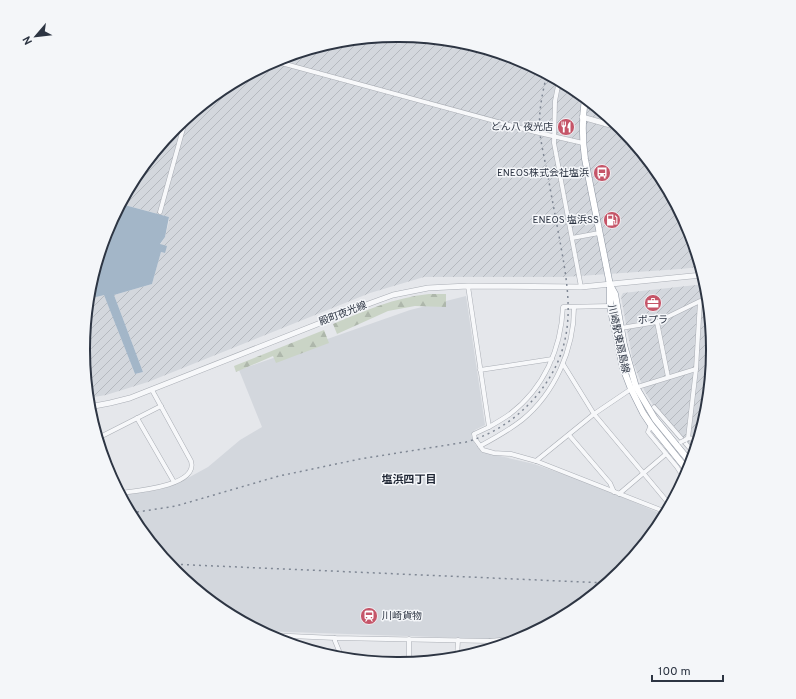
<svg xmlns="http://www.w3.org/2000/svg" width="796" height="699" viewBox="0 0 796 699" font-family="Overpass,'Noto Sans JP',sans-serif">
  <defs>
    <pattern id="industrial-furrows" width="10" height="10" patternUnits="userSpaceOnUse"><rect width="10" height="10" fill="#d3d7dd"/><path d="M-1 1l2-2M0 10L10 0M9 11l2-2" fill="none" stroke="#b5b9bf"/></pattern>
    <pattern id="forest-firs" width="22" height="20" patternUnits="userSpaceOnUse"><rect width="22" height="20" fill="#cad4c6"/><path d="M5 1l3.5 6h-7zM16 11l3.5 6h-7z" fill="#aeb7ab"/></pattern>
  </defs>
  <rect width="100%" height="100%" fill="#e5e7eb"/>
  <!-- built -->
  <polygon fill="#d3d7dd" points="466,296 485,425 475,430 471,435 475,444 483,452 534,464 560,473 561,471 664,515 659,524 620,572 573,611 527,635 494,639 260,631 223,611 175,572 136,524 121,495 162,489 186,479 208,467 240,440 262,427 239,370 410,310"/>
  <!-- industrial -->
  <g fill="url(#industrial-furrows)">
    <polygon points="398,35 460,41 519,59 573,88 621,127 660,175 689,229 700,267 680,269 565,277 424,277 370,293 148,382 106,395 88,398 84,349 88,299 104,294 135,374 143,372 114,295 152,284 161,252 165,253 160,245 165,237 169,221 169,217 121,204 137,175 176,127 223,88 278,59 337,41"/>
    <polygon points="705,284 712,350 706,411 694,451 665,419 652,403 644,390 633,362 621,297 623,293"/>
  </g>
  <!-- forest -->
  <g fill="url(#forest-firs)">
    <path d="M429,294H446V307L415,306L388,311L337,334L333,324C367,310 393,298 429,294Z"/>
    <polygon points="324,330 329,343 276,363 273,356 236,372 234,366"/>
  </g>
  <!-- water -->
  <polygon fill="#a3b6c8" points="121,204 169,217 165,237 160,244 167,246 165,253 161,252 152,284 114,295 143,372 135,374 104,295 88,299 90,288 108,229"/>
  <g fill="none" stroke-linecap="round" stroke-linejoin="round">
    <!-- minor casing -->
    <g stroke="#aaaeb5" stroke-width="5">
      <g id="minor">
        <polyline points="274,61 535,132 583,143"/>
        <polyline points="559,81 555,101 554,143 581,287"/>
        <polyline points="559,83 566,84"/>
        <polyline points="160,212 186,118"/>
        <polyline points="572,238 599,233"/>
        <polyline points="468,286 489,427 474,434 475,439 483,450 494,453 511,454 536,461 666,512"/>
        <polyline points="657,322 668,377"/>
        <polyline points="621,328 657,322 700,301 696,369 688,438 685,440"/>
        <polyline points="563,364 594,414 670,505"/>
        <polyline points="480,370 552,359"/>
        <polyline points="654,407 694,453"/>
        <polyline points="137,418 174,482"/>
        <polyline points="651,425 648,432 677,467 684,478"/>
        <path d="M489,427C496,423 503,419 510,414C544,388 561,349 563,307L610,306"/>
        <polyline points="569,435 610,483 614,492"/>
        <polyline points="98,438 161,406"/>
        <polyline points="688,438 698,440"/>
        <path d="M480,446C495,438 509,430 522,420C555,393 574,349 574,308"/>
        <polyline points="536,461 594,414 631,389 696,369"/>
        <path d="M120,493C136,491 199,486 191,461L152,390"/>
        <polyline points="619,494 666,454"/>
        <polyline points="268,635 335,638 490,641 522,638"/>
        <polyline points="335,638 335,641 342,658"/>
        <polyline points="490,641 491,648"/>
        <polyline points="457,658 458,640"/>
        <polyline points="409,663 409,639"/>
      </g>
    </g>
    <!-- tertiary casing -->
    <g stroke="#aaaeb5" stroke-width="6">
      <g id="tertiary">
        <polyline points="582,117 621,128"/>
        <polyline points="89,407 110,403 130,398 371,303 393,295 428,288 468,286 581,287 702,275"/>
      </g>
    </g>
    <!-- trunk casing -->
    <g stroke="#8d95a1" stroke-width="7">
      <g id="trunk">
        <path d="M585,98C582,119 582,138 585,159L610,285V306L623,368L631,389L643,413L651,425L688,471"/>
        <polyline points="610,285 615,294 624,345 636,387 655,419 691,463"/>
      </g>
    </g>
    <!-- minor -->
    <use href="#minor" stroke="#f7f8fa" stroke-width="4"/>
    <!-- tertiary -->
    <use href="#tertiary" stroke="#f7f8fa" stroke-width="5"/>
    <!-- trunk -->
    <use href="#trunk" stroke="#fff" stroke-width="6"/>
    <!-- rail -->
    <g stroke="#7f8794" stroke-width="1.5" stroke-dasharray="2 4" stroke-linecap="butt">
      <path d="M131,513L176,506L279,476L360,459L466,442C495,434 519,417 538,394C576,347 571,302 561,247C557,224 552,200 548,176C545,162 542,148 540,134C538,114 542,94 547,74"/>
      <polyline points="169,564 607,583"/>
    </g>
    <!-- minor-bridge casing -->
    <g stroke="#aaaeb5" stroke-width="5" stroke-linecap="butt">
      <polyline id="minor-bridge" points="681,442 685,440"/>
    </g>
    <!-- minor-bridge -->
    <use href="#minor-bridge" stroke="#f7f8fa" stroke-width="4"/>
  </g>
  <!-- icons -->
  <defs>
    <g id="restaurant-disc" transform="scale(0.9)"><circle r="9.5" fill="#c55568" stroke="#f4f6f9"/><path d="M-5-6h1v4h1v-4h1v4h1v-4h1v5L-1.5 .5V6h-2V.5L-5-1ZM5-6V6H3V1.5H1.5Q1.5-4 5-6Z" fill="#fff"/></g>
    <g id="bus-disc" transform="scale(0.9)"><circle r="9.5" fill="#c55568" stroke="#f4f6f9"/><path d="M-5-6H5V4H4V6H2V4H-2V6H-4V4H-5ZM-3.5-4V0h7V-4ZM-3.5 1.2v1.5H-2V1.2ZM2 1.2v1.5H3.5V1.2Z" fill="#fff"/></g>
    <g id="fuel-disc" transform="scale(0.9)"><circle r="9.5" fill="#c55568" stroke="#f4f6f9"/><path d="M-5.5-6h7V0h2V4h1.3V-2.5L3-4.5l.8-.8L6-3V5H2.5V1h-1V6h-7ZM-4.2-4.7v3.2H.2V-4.7Z" fill="#fff"/></g>
    <g id="office-disc" transform="scale(0.9)"><circle r="9.5" fill="#c55568" stroke="#f4f6f9"/><path d="M-6-3h4V-5.5h4V-3h4V5H-6ZM-1-4.5V-3h2v-1.5ZM-6 0V1H6V0Z" fill="#fff"/></g>
    <g id="station-disc" transform="scale(0.9)"><circle r="9.5" fill="#c55568" stroke="#f4f6f9"/><path d="M-3-6H3Q5-6 5-4V2Q5 4 3 4L4.5 6H3L1.5 4h-3L-3 6H-4.5L-3 4Q-5 4-5 2V-4Q-5-6-3-6ZM-3.5-4v3h7v-3ZM-3.5 1v1.5H-2V1ZM2 1v1.5H3.5V1Z" fill="#fff"/></g>
  </defs>
  <g fill-rule="evenodd">
    <use href="#restaurant-disc" x="566" y="127"/>
    <use href="#bus-disc" x="602" y="173"/>
    <use href="#fuel-disc" x="612" y="220"/>
    <use href="#office-disc" x="653" y="303"/>
    <use href="#station-disc" x="369" y="616"/>
  </g>
  <g text-anchor="middle" dominant-baseline="central" stroke-width="3" stroke-linejoin="round" paint-order="stroke">
    <!-- poi labels -->
    <g font-size="10" fill="#2d3543" stroke="#f4f6f9" text-anchor="end">
      <text x="553" y="127">どん八 夜光店</text>
      <text x="589" y="173">ENEOS株式会社塩浜</text>
      <text x="599" y="220">ENEOS 塩浜SS</text>
      <text x="653" y="320" text-anchor="middle">ポプラ</text>
      <text x="382" y="616" text-anchor="start">川崎貨物</text>
    </g>
    <!-- street labels -->
    <g font-size="10" fill="#2d3543" stroke="#f4f6f9">
      <text transform="translate(343 314) rotate(-21)">殿町夜光線</text>
      <text transform="translate(618 339) rotate(78)">川崎駅東扇島線</text>
    </g>
    <!-- neighbourhood labels -->
    <g font-size="11" font-weight="bold" fill="#1f2634" stroke="#f4f6f9">
      <text x="409" y="480">塩浜四丁目</text>
    </g>
  </g>
  <!-- crop -->
  <path d="M0 0H796V699H0ZM397 42H399A307 307 0 0 1 706 349V350A307 307 0 0 1 399 657H397A307 307 0 0 1 90 350V349A307 307 0 0 1 397 42Z" fill="#f4f6f9" fill-rule="evenodd"/>
  <path fill="none" stroke="#2d3543" stroke-width="2" d="M397 42H399A307 307 0 0 1 706 349V350A307 307 0 0 1 399 657H397A307 307 0 0 1 90 350V349A307 307 0 0 1 397 42Z"/>
  <!-- north arrow -->
  <g transform="translate(36 36) rotate(242)" stroke="#f4f6f9" stroke-width="3" paint-order="stroke">
  <path d="M0-3L7 15L0 10L-7 15Z" fill="#2d3543"/>
  <text y="-6" font-size="11" font-weight="bold" text-anchor="middle" fill="#2d3543">N</text>
  </g>
  <!-- scale -->
  <path d="M652 675v6h71v-6" fill="none" stroke="#2d3543" stroke-width="2"/>
  <text x="658" y="675" font-size="12" fill="#2d3543" stroke="#f4f6f9" stroke-width="3" paint-order="stroke">100 m</text>
</svg>
